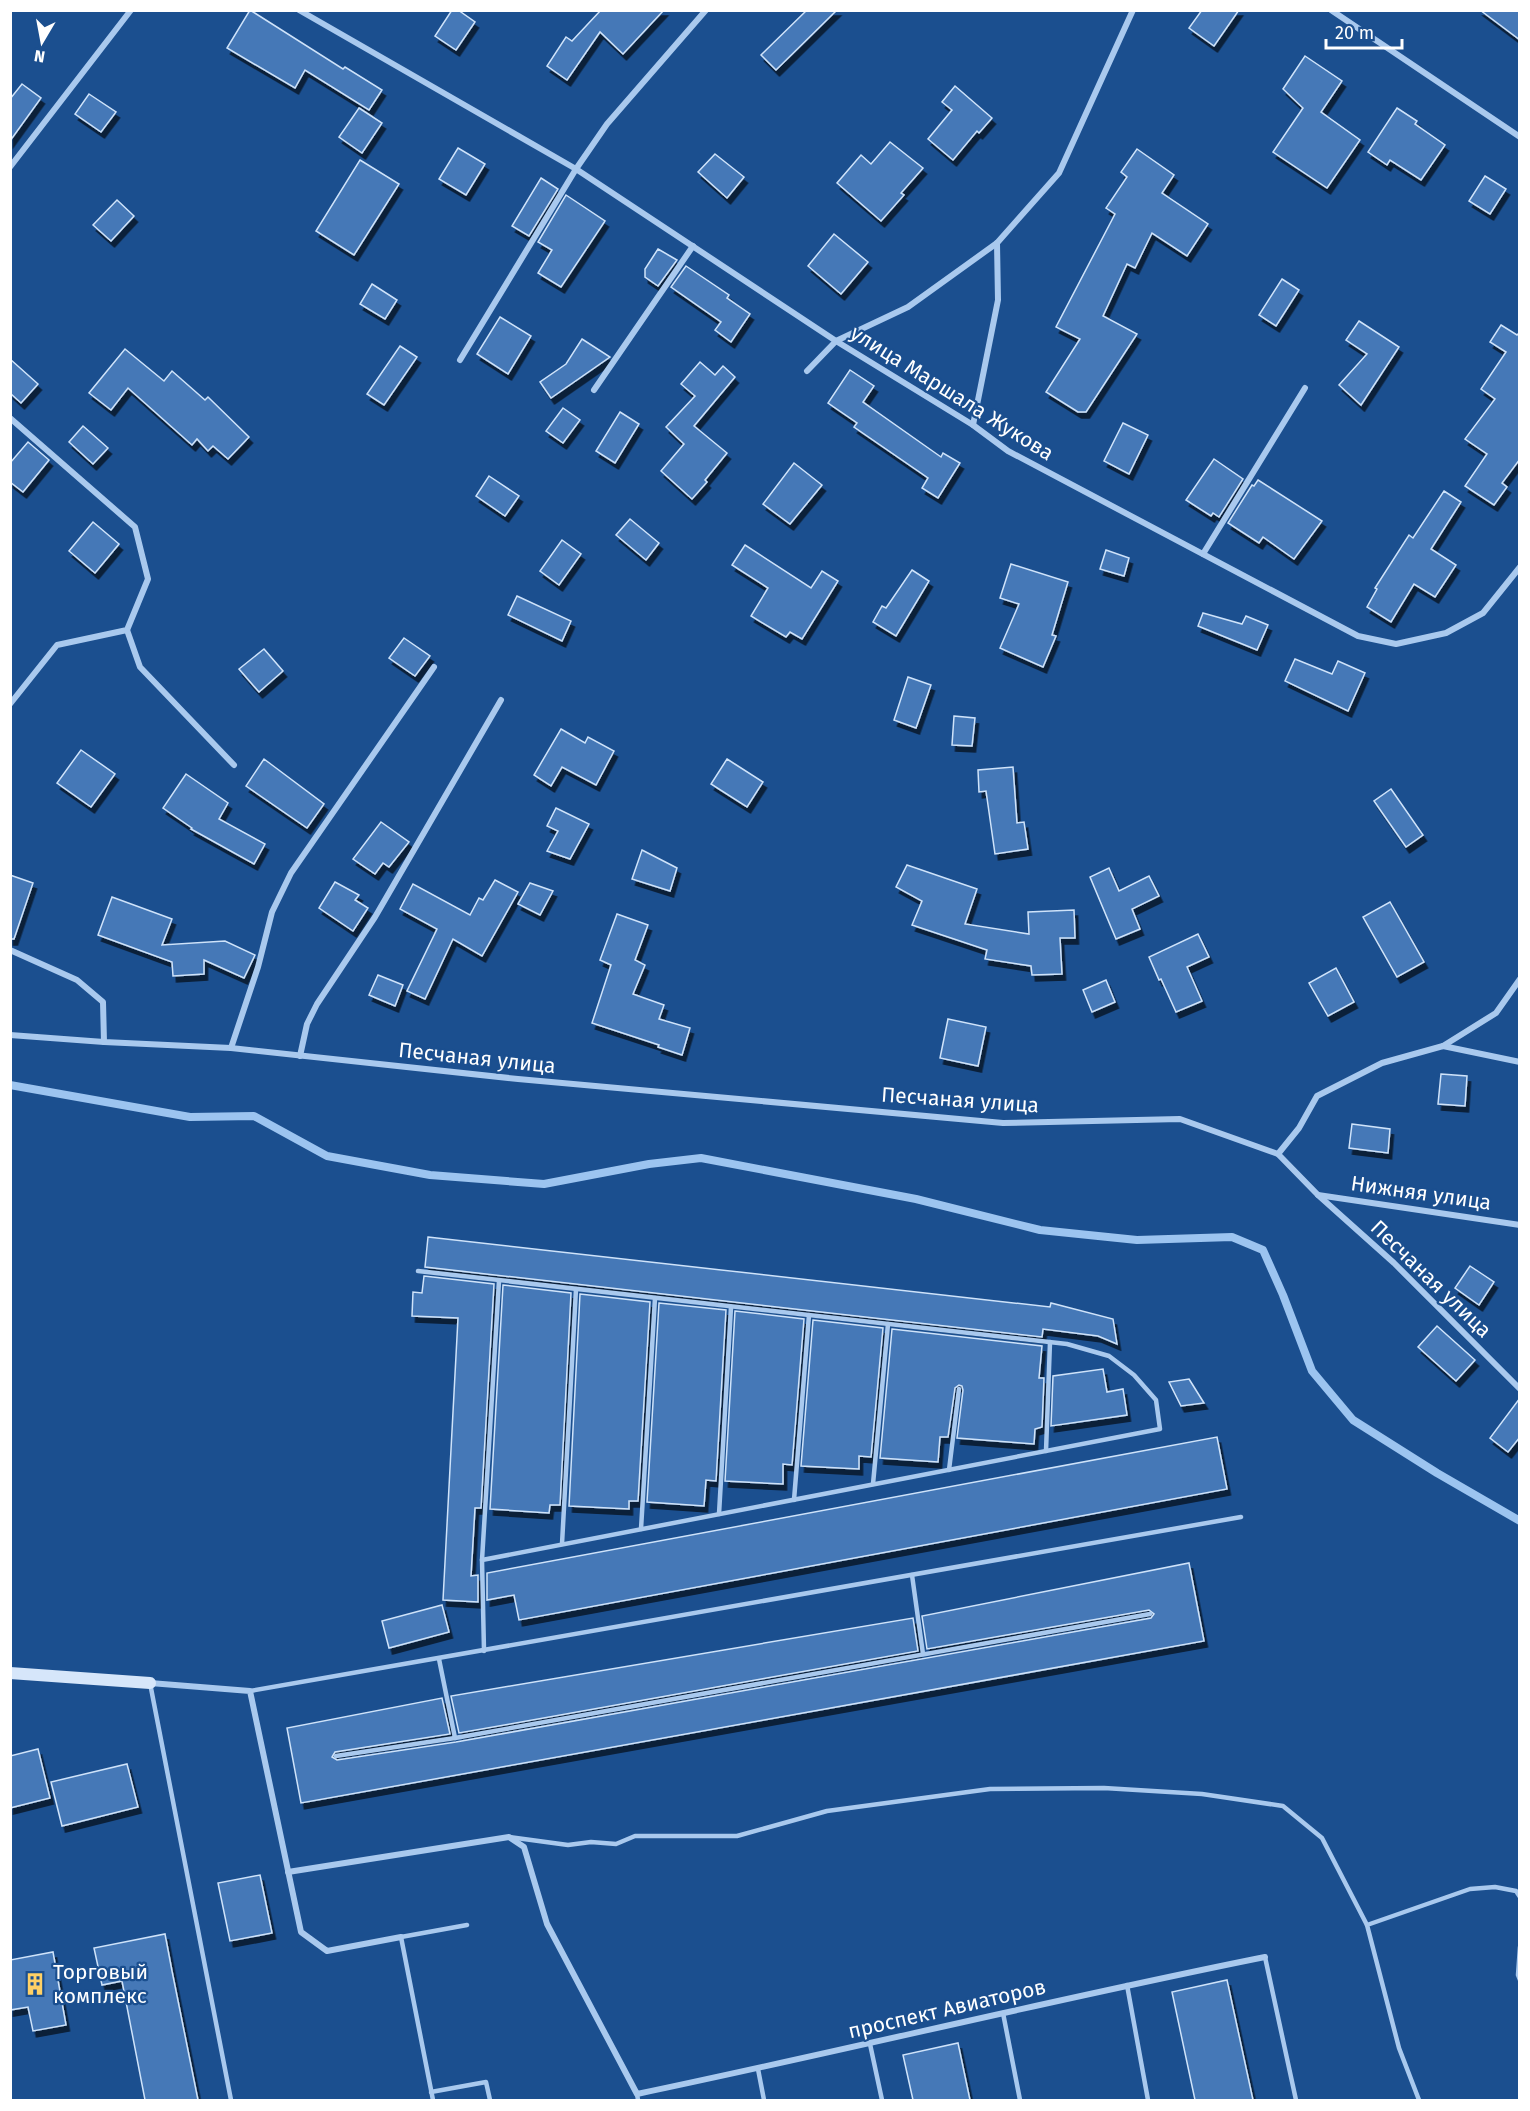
<svg xmlns="http://www.w3.org/2000/svg" width="1530" height="2111" viewBox="0 0 1530 2111" font-family="'Fira Sans',sans-serif">
  <defs>
    <filter id="shadow"><feDropShadow dx="3.5" dy="6" stdDeviation="0" flood-color="#0009"/></filter>
  </defs>
  <rect width="100%" height="100%" fill="#1b4f8f"/>
  <g fill="none" stroke-linecap="round" stroke-linejoin="round">
    <!-- stream -->
    <polyline stroke="#9cc4f0" stroke-width="8" points="10,1085 190,1117 254,1116 327,1156 430,1175 544,1184 649,1164 701,1158 916,1199 1040,1230 1137,1240 1232,1237 1263,1250 1283,1295 1312,1371 1353,1420 1437,1473 1520,1521"/>
  </g>
  <!-- building -->
  <g fill="#4478b7" stroke="#cfe3fa" stroke-width="1.5" filter="url(#shadow)">
    <polygon points="250,10 343,69 345,67 382,90 369,110 305,70 295,88 227,48"/>
    <polygon points="452,10 458,10 475,22 456,50 435,36"/>
    <polygon points="601,10 664,10 623,54 600,32 567,80 547,66 566,37 572,41"/>
    <polygon points="807,10 837,10 776,70 761,55"/>
    <polygon points="1202,10 1239,10 1214,46 1189,28"/>
    <polygon points="1480,10 1520,10 1520,40"/>
    <polygon points="1305,56 1342,81 1321,112 1360,140 1327,188 1273,152 1303,108 1283,89"/>
    <polygon points="22,84 41,98 10,141 10,99"/>
    <polygon points="955,86 992,118 979,133 977,131 953,160 928,139 952,110 942,102"/>
    <polygon points="89,94 116,112 101,132 75,114"/>
    <polygon points="359,108 382,123 362,153 339,137"/>
    <polygon points="1397,108 1417,121 1415,124 1445,145 1421,180 1390,160 1387,165 1368,152"/>
    <polygon points="890,142 923,168 901,193 904,195 881,221 837,183 861,155 871,164"/>
    <polygon points="458,148 485,164 466,195 439,179"/>
    <polygon points="1137,149 1174,175 1162,193 1208,224 1187,256 1152,233 1135,268 1127,264 1103,316 1137,334 1086,412 1078,412 1046,392 1080,339 1056,327 1115,214 1106,208 1127,177 1121,172"/>
    <polygon points="715,154 744,177 727,198 698,172"/>
    <polygon points="360,160 399,184 354,255 316,231"/>
    <polygon points="1485,176 1506,189 1490,214 1469,201"/>
    <polygon points="541,178 558,189 529,236 512,226"/>
    <polygon points="566,195 605,221 561,287 538,273 552,250 538,242"/>
    <polygon points="117,200 134,216 111,241 93,225"/>
    <polygon points="834,234 868,262 841,294 808,266"/>
    <polygon points="658,249 677,260 658,286 645,277 645,269"/>
    <polygon points="686,266 729,295 727,298 750,314 731,342 715,330 721,322 671,287"/>
    <polygon points="1282,279 1299,290 1276,326 1259,315"/>
    <polygon points="372,284 397,300 385,319 360,304"/>
    <polygon points="500,317 531,336 508,374 477,354"/>
    <polygon points="1359,321 1399,347 1361,405 1339,385 1367,354 1346,340"/>
    <polygon points="1501,325 1517,335 1520,332 1520,459 1502,483 1507,487 1494,505 1465,486 1487,454 1465,439 1495,399 1481,389 1506,352 1490,342"/>
    <polygon points="582,339 610,357 551,398 540,382 566,364"/>
    <polygon points="400,346 417,357 384,405 367,394"/>
    <polygon points="125,349 164,381 172,371 205,400 208,397 249,437 228,459 213,446 208,451 197,439 192,445 128,388 111,410 89,393"/>
    <polygon points="10,359 38,384 21,403 10,393"/>
    <polygon points="700,362 715,375 723,366 735,377 694,426 727,453 705,480 707,482 692,499 661,471 684,444 666,427 695,396 681,384"/>
    <polygon points="850,370 874,386 863,402 941,457 943,453 960,463 938,498 922,488 928,478 854,427 857,423 828,403"/>
    <polygon points="563,408 580,420 563,443 546,431"/>
    <polygon points="620,412 639,424 615,463 596,451"/>
    <polygon points="1123,423 1148,435 1129,474 1104,461"/>
    <polygon points="83,426 108,448 93,464 69,442"/>
    <polygon points="28,442 49,460 23,492 10,482 10,463"/>
    <polygon points="1214,459 1243,479 1219,517 1213,513 1211,516 1186,500"/>
    <polygon points="794,463 822,485 790,524 763,504"/>
    <polygon points="489,476 519,496 505,516 476,496"/>
    <polygon points="1258,480 1322,521 1294,559 1263,537 1259,543 1228,523 1252,485 1254,486"/>
    <polygon points="1444,491 1461,502 1431,549 1456,565 1435,597 1414,584 1391,622 1367,607 1377,589 1375,588 1409,535 1413,538"/>
    <polygon points="630,519 659,543 646,560 616,535"/>
    <polygon points="93,522 119,544 95,573 69,551"/>
    <polygon points="562,540 581,554 559,585 540,571"/>
    <polygon points="745,545 811,588 822,571 838,581 802,639 790,632 786,637 751,616 768,588 732,565"/>
    <polygon points="1106,550 1129,558 1124,576 1100,569"/>
    <polygon points="1011,564 1068,582 1052,635 1056,636 1043,667 1000,648 1019,604 1000,598"/>
    <polygon points="912,570 929,581 896,636 873,622 882,606 886,608"/>
    <polygon points="517,596 571,621 562,641 508,615"/>
    <polygon points="1203,613 1242,624 1246,616 1268,625 1257,650 1198,626"/>
    <polygon points="404,638 430,656 415,676 389,658"/>
    <polygon points="264,649 283,671 259,692 239,669"/>
    <polygon points="1295,659 1332,674 1338,661 1365,673 1348,711 1285,681"/>
    <polygon points="908,677 931,685 916,728 894,720"/>
    <polygon points="954,716 975,718 972,746 952,745"/>
    <polygon points="561,729 585,743 588,737 614,751 596,785 562,767 551,786 534,775"/>
    <polygon points="81,750 115,774 91,807 57,783"/>
    <polygon points="264,759 324,804 307,828 246,786"/>
    <polygon points="727,759 763,782 747,807 711,784"/>
    <polygon points="1013,767 1017,823 1024,822 1028,849 995,854 986,791 979,792 978,770"/>
    <polygon points="186,774 228,803 219,819 265,844 254,864 191,829 192,828 163,808"/>
    <polygon points="1391,789 1423,835 1406,847 1374,801"/>
    <polygon points="556,808 589,824 570,859 547,851 558,831 547,826"/>
    <polygon points="381,822 409,842 389,867 383,863 375,874 353,859"/>
    <polygon points="642,850 677,868 670,891 632,879"/>
    <polygon points="907,865 977,889 965,924 1029,934 1028,912 1074,910 1075,938 1060,938 1062,974 1032,975 1031,966 985,959 987,950 912,925 922,901 896,887"/>
    <polygon points="1109,868 1119,891 1149,876 1159,896 1132,909 1140,929 1116,939 1090,877"/>
    <polygon points="10,875 33,883 14,939 10,939"/>
    <polygon points="495,880 518,892 482,956 453,939 425,999 407,991 437,929 400,909 413,884 470,915 479,898 483,900"/>
    <polygon points="335,882 359,895 355,900 368,908 353,931 319,908"/>
    <polygon points="530,883 553,891 540,915 518,904"/>
    <polygon points="112,897 172,919 162,945 225,941 255,955 244,978 204,960 204,974 173,976 172,962 98,935"/>
    <polygon points="1390,902 1424,962 1397,977 1363,917"/>
    <polygon points="617,914 648,925 635,960 645,965 633,994 664,1005 659,1019 690,1028 682,1055 658,1047 659,1045 592,1023 611,965 600,960"/>
    <polygon points="1198,934 1209,957 1187,967 1202,1001 1176,1012 1161,979 1159,980 1149,957"/>
    <polygon points="1336,968 1354,1002 1328,1016 1309,983"/>
    <polygon points="378,975 403,985 395,1006 369,995"/>
    <polygon points="1106,980 1115,1002 1092,1012 1083,990"/>
    <polygon points="948,1019 986,1027 978,1066 940,1058"/>
    <polygon points="1441,1074 1467,1076 1465,1106 1438,1104"/>
    <polygon points="1352,1124 1390,1129 1388,1153 1349,1148"/>
    <polygon points="428,1237 1050,1307 1051,1303 1113,1319 1117,1344 1098,1336 1043,1329 1042,1337 425,1267"/>
    <polygon points="1470,1266 1494,1282 1479,1305 1455,1288"/>
    <polygon points="424,1276 494,1284 481,1508 475,1508 471,1576 478,1575 478,1602 443,1600 458,1318 412,1316 413,1292 422,1293"/>
    <polygon points="503,1285 571,1293 560,1505 550,1505 549,1513 490,1509"/>
    <polygon points="580,1294 650,1302 638,1501 629,1501 629,1509 569,1506"/>
    <polygon points="659,1303 726,1310 716,1481 706,1480 704,1506 647,1502"/>
    <polygon points="735,1311 804,1319 792,1465 783,1464 783,1484 725,1481"/>
    <polygon points="813,1320 883,1328 871,1457 859,1456 859,1469 801,1466"/>
    <polygon points="1437,1326 1475,1360 1456,1381 1418,1347"/>
    <polygon points="892,1329 1042,1346 1039,1378 1044,1378 1042,1427 1035,1429 1034,1444 957,1438 963,1390 962,1386 959,1385 955,1388 948,1437 940,1437 938,1462 880,1458"/>
    <polygon points="1103,1369 1107,1392 1123,1389 1127,1415 1051,1426 1053,1376"/>
    <polygon points="1189,1379 1204,1403 1181,1406 1169,1382"/>
    <polygon points="1520,1398 1520,1437 1508,1452 1490,1438"/>
    <polygon points="1217,1437 1227,1489 519,1620 514,1595 487,1600 487,1573"/>
    <polygon points="1189,1563 1204,1641 301,1803 287,1728 442,1698 450,1734 335,1752 332,1757 337,1760 456,1742 1151,1618 1154,1614 1149,1610 927,1649 922,1616"/>
    <polygon points="442,1605 449,1632 389,1648 382,1621"/>
    <polygon points="913,1618 918,1651 459,1733 451,1696"/>
    <polygon points="38,1749 50,1798 10,1808 10,1756"/>
    <polygon points="127,1764 138,1807 62,1826 51,1782"/>
    <polygon points="260,1875 272,1933 230,1941 218,1883"/>
    <polygon points="165,1934 172,1971 198,2100 145,2100 122,1981 102,1985 94,1948"/>
    <polygon points="53,1952 66,2025 33,2031 28,2007 10,2010 10,1960"/>
    <polygon points="1227,1980 1253,2100 1195,2100 1172,1992"/>
    <polygon points="958,2043 970,2100 913,2100 903,2055"/>
  </g>
  <g fill="none" stroke-linecap="round" stroke-linejoin="round">
    <!-- lane -->
    <g stroke="#a9c9ee" stroke-width="4.5">
      <polyline points="418,1271 1067,1344 1109,1356 1134,1375 1156,1400 1160,1429 482,1560"/>
      <polyline points="1046,1451 1050,1342"/>
      <polyline points="949,1470 959,1389"/>
      <polyline points="873,1484 888,1324"/>
      <polyline points="794,1500 809,1315"/>
      <polyline points="719,1514 731,1307"/>
      <polyline points="641,1529 655,1298"/>
      <polyline points="562,1544 576,1289"/>
      <polyline points="912,1575 923,1654"/>
      <polyline points="484,1651 482,1560 499,1281"/>
      <polyline points="439,1659 455,1738"/>
      <polyline points="150,1683 231,2100"/>
      <polyline points="250,1691 1241,1517"/>
      <polyline points="336,1756 455,1738 1150,1614"/>
      <polyline points="509,1837 568,1845 591,1842 616,1844 635,1836 737,1836 827,1811 990,1789 1104,1788 1202,1794 1283,1806 1322,1838 1367,1925"/>
      <polyline points="1520,1947 1518,1975 1520,1980"/>
      <polyline points="1265,1957 1296,2100"/>
      <polyline points="1127,1985 1148,2100"/>
      <polyline points="1003,2013 1020,2100"/>
      <polyline points="870,2044 882,2100"/>
      <polyline points="758,2069 764,2100"/>
      <polyline points="431,2092 486,2082 490,2100"/>
      <polyline points="637,2094 638,2100"/>
      <polyline points="433,2100 401,1937 467,1925"/>
      <polyline points="1419,2100 1399,2048 1367,1925 1470,1889 1495,1887 1516,1891 1520,1897"/>
    </g>
    <!-- street -->
    <g stroke="#a9c9ee" stroke-width="6">
      <polyline points="299,10 576,169 836,341 973,425 1008,451 1358,636 1396,644 1446,633 1483,613 1520,567"/>
      <polyline points="1331,10 1520,137"/>
      <polyline points="10,167 131,10"/>
      <polyline points="460,360 576,169 607,124 706,10"/>
      <polyline points="807,371 836,341 908,307 997,243 1059,173 1133,10"/>
      <polyline points="594,390 693,246"/>
      <polyline points="10,418 135,527 148,579 127,630 57,645 10,704"/>
      <polyline points="973,425 998,300 997,243"/>
      <polyline points="1203,554 1305,388"/>
      <polyline points="127,630 140,667 234,765"/>
      <polyline points="10,950 77,980 103,1002 104,1042"/>
      <polyline points="10,1035 104,1042 231,1048 518,1079 1003,1123 1180,1119 1278,1154 1318,1195 1394,1263 1520,1389"/>
      <polyline points="1443,1046 1496,1013 1520,979"/>
      <polyline points="231,1048 258,967 272,912 291,873 434,667"/>
      <polyline points="300,1056 307,1024 317,1004 375,917 501,700"/>
      <polyline points="1278,1154 1299,1128 1317,1096 1382,1063 1443,1046 1520,1062"/>
      <polyline points="1318,1195 1520,1225"/>
      <polyline points="150,1683 250,1691 301,1932 327,1951 401,1937"/>
      <path d="M288,1872L509,1837L524,1847L547,1924L637,2094C847,2050 1055,1999 1265,1957"/>
    </g>
    <!-- secondary -->
    <polyline stroke="#d6e6fa" stroke-width="12" points="10,1673 150,1683"/>
  </g>
  <!-- icons -->
  <defs>
    <g id="building-bare" transform="scale(1.8)"><path d="M-4-6H4V6H1V3H-1V6H-4ZM-2.5-4.3h1.7v1.8h-1.7ZM.8-4.3h1.7v1.8H.8ZM-2.5-1h1.7V.8h-1.7ZM.8-1h1.7V.8H.8Z" fill="#ffd166" stroke="#1b4f8f" stroke-width="2.5" paint-order="stroke"/></g>
  </defs>
  <g fill-rule="evenodd">
    <use href="#building-bare" x="35" y="1984"/>
  </g>
  <g text-anchor="middle" dominant-baseline="central" stroke-width="4.5" stroke-linejoin="round" paint-order="stroke">
    <!-- street labels -->
    <g font-size="21" fill="#fff" stroke="#1b4f8f">
      <text transform="translate(952 393) rotate(32)">улица Маршала Жукова</text>
      <text transform="translate(477 1058) rotate(6)">Песчаная улица</text>
      <text transform="translate(960 1100) rotate(4)">Песчаная улица</text>
      <text transform="translate(1421 1193) rotate(8)">Нижняя улица</text>
      <text transform="translate(1431 1279) rotate(44)">Песчаная улица</text>
      <text transform="translate(947 2009) rotate(-13)">проспект Авиаторов</text>
    </g>
    <!-- poi labels -->
    <g font-size="21" fill="#fff" stroke="#1b4f8f" text-anchor="start">
      <text x="53" y="1972">Торговый<tspan x="53" dy="24">комплекс</tspan></text>
    </g>
  </g>
  <!-- border -->
  <rect width="1530" height="2111" fill="none" stroke="#ffffff" stroke-width="24"/>
  <!-- north arrow -->
  <g transform="translate(42 42) rotate(190)" stroke="#1b4f8f" stroke-width="4.5" paint-order="stroke">
  <path d="M0-4.5L10 22L0 15L-10 22Z" fill="#ffffff"/>
  <text y="-9" font-size="16" font-weight="bold" text-anchor="middle" fill="#ffffff">N</text>
  </g>
  <!-- scale -->
  <path d="M1326 39v9h76v-9" fill="none" stroke="#ffffff" stroke-width="3"/>
  <text x="1335" y="39" font-size="18" fill="#ffffff" stroke="#1b4f8f" stroke-width="4.5" paint-order="stroke">20 m</text>
</svg>
